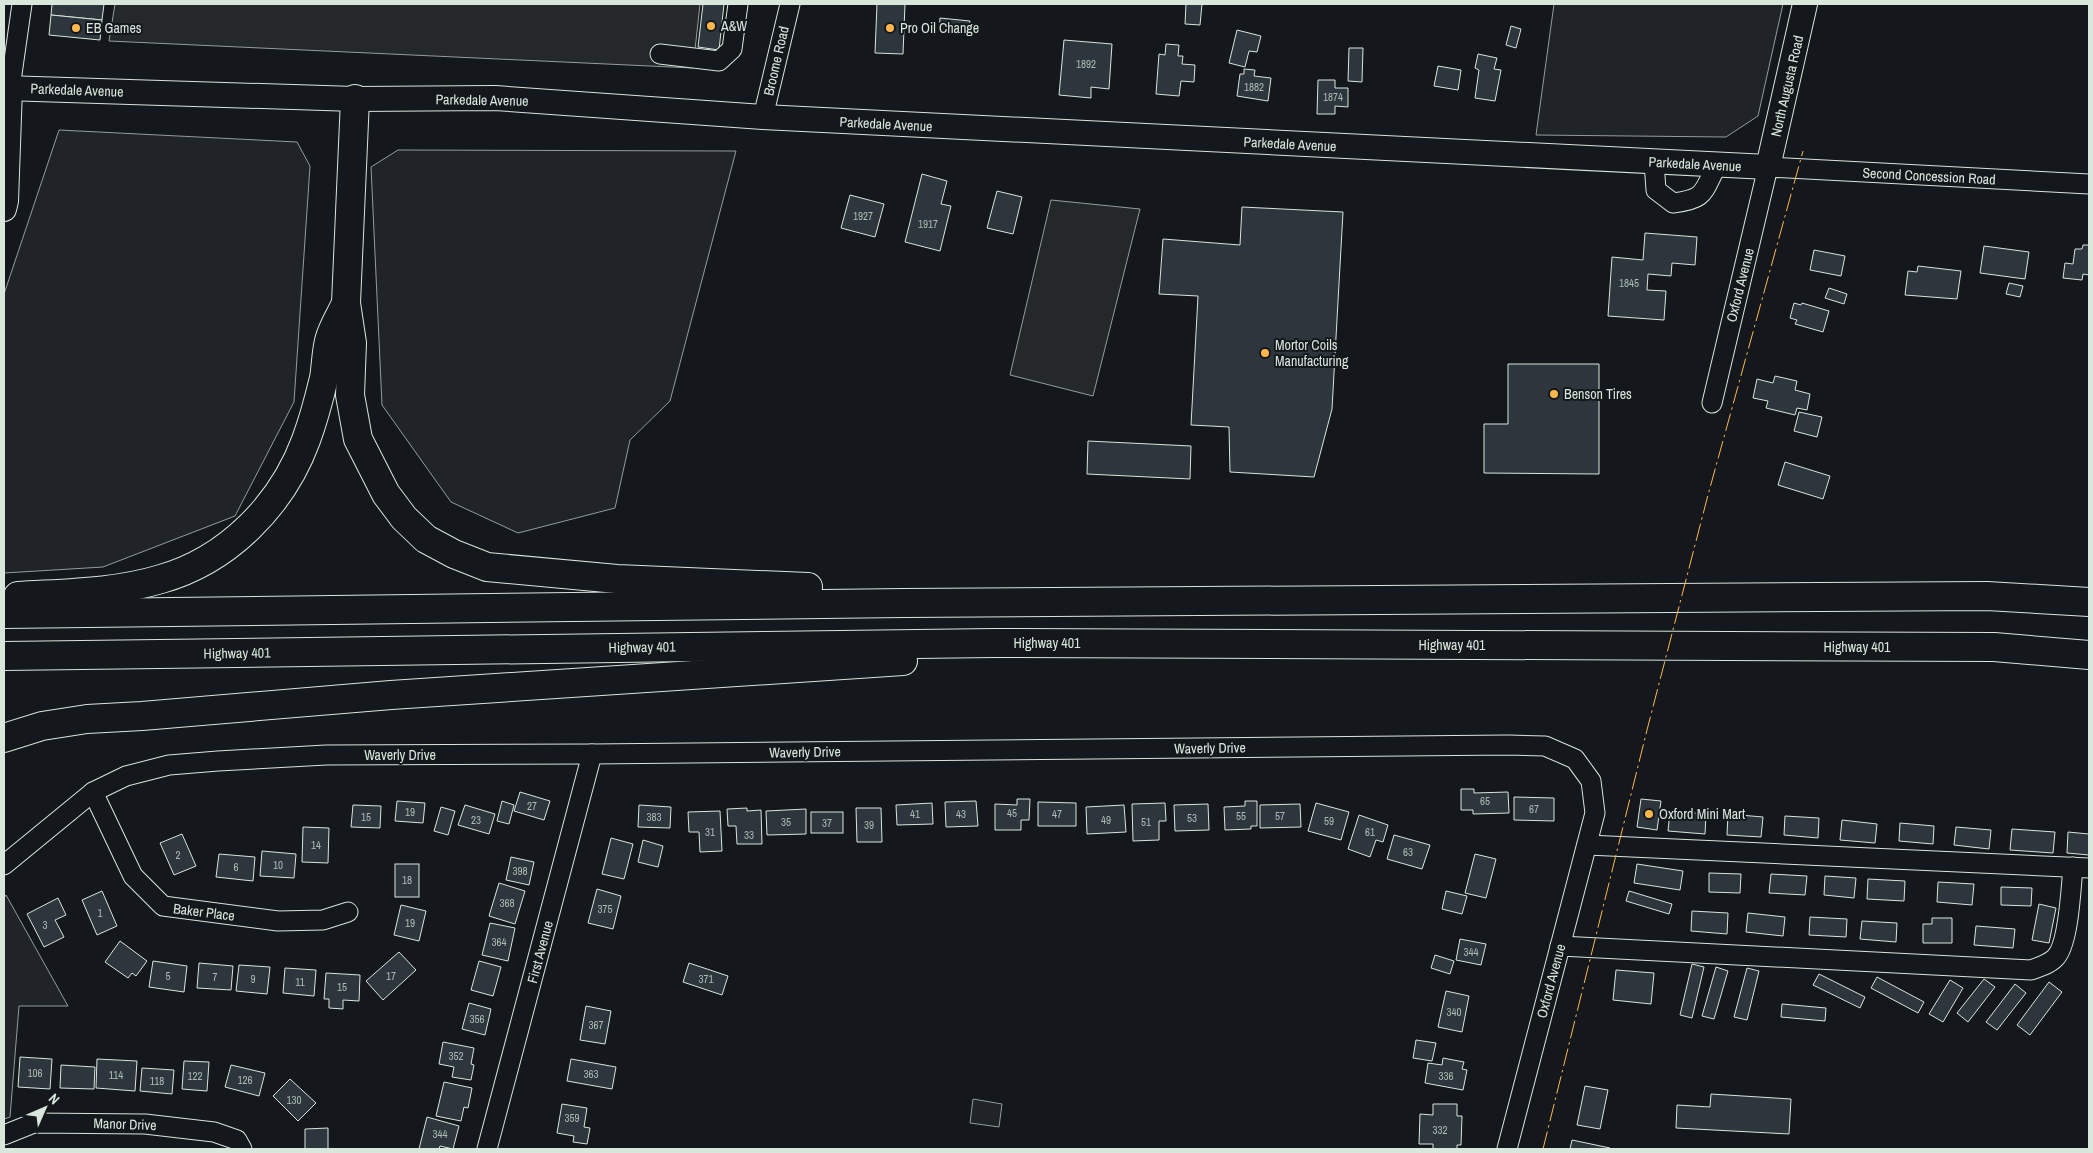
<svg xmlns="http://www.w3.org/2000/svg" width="2093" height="1153" viewBox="0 0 2093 1153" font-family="'Archivo Narrow',sans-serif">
  <rect width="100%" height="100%" fill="#14181c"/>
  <!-- green -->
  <g fill="#202428" stroke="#939e99">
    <polygon points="1554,4 1783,4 1758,116 1726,137 1536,135"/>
    <polygon points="59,130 297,142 310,166 294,402 235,516 103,567 4,573 4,294"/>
    <polygon points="398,150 736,151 670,401 630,440 615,508 518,533 451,502 382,405 371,167"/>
    <polygon points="6,895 68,1006 19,1006 10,1117 4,1119 4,898"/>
    <polygon points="973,1099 1002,1104 999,1127 970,1123"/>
  </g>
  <!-- parking -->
  <g fill="#24282b" stroke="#939e99">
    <polygon points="115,4 700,4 693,68 109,41"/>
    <polygon points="1051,200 1140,209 1093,396 1010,375"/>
  </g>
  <!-- building -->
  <g fill="#2c363c" stroke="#d8e6dc">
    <polygon points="52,4 104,4 102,20 51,15"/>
    <polygon points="703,4 724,4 719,50 698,47"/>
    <polygon points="877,4 905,4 903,54 875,53"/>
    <polygon points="1186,4 1202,4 1200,25 1185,24"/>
    <polygon points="51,15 102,20 100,40 49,35"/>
    <polygon points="940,18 970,21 968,35 939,32"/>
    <polygon points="1511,26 1521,29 1516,48 1506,45"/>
    <polygon points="1237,30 1261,36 1257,52 1249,51 1245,67 1229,63"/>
    <polygon points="1064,40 1112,44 1109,89 1091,87 1091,98 1059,95"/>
    <polygon points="1166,44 1179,45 1178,56 1183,56 1182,64 1195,65 1194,82 1181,81 1179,96 1156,94 1159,54 1165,55"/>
    <polygon points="1349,48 1363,48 1362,82 1348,81"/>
    <polygon points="1478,54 1497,58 1494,69 1501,70 1495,101 1475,98 1479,70 1475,68"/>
    <polygon points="1438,66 1461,70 1458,90 1434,86"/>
    <polygon points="1244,69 1255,70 1254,76 1271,78 1268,101 1237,96 1240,74 1244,74"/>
    <polygon points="1318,80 1335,80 1335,88 1348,88 1348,107 1335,106 1335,114 1317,114"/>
    <polygon points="922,174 947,181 941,204 951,206 940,251 905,242"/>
    <polygon points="997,191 1022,197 1013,234 987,228"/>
    <polygon points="850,195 884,204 875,237 841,228"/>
    <polygon points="1242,207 1343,212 1332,409 1314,477 1230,472 1229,427 1191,425 1198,296 1159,294 1163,239 1240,245"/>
    <polygon points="1645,233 1697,237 1695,265 1672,263 1671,276 1648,274 1647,290 1666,291 1664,320 1608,316 1612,257 1643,260"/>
    <polygon points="2083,245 2089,245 2089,275 2083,274 2082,280 2063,278 2065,263 2073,264 2075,249 2082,249"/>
    <polygon points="1984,246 2029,252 2025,279 1980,273"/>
    <polygon points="1814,250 1845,256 1841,276 1810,270"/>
    <polygon points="1918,266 1961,271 1957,299 1905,295 1908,271 1917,272"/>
    <polygon points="2009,283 2023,286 2020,297 2006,294"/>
    <polygon points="1829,288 1847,294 1844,304 1825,298"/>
    <polygon points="1794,303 1801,305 1802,303 1829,311 1823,332 1795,324 1797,320 1790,318"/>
    <polygon points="1508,364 1599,364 1599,474 1484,473 1484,424 1508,424"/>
    <polygon points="1775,376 1797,381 1795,390 1810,394 1807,410 1797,408 1795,415 1766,408 1768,401 1753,398 1757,379 1773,383"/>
    <polygon points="1799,412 1822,417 1817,437 1794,431"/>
    <polygon points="1088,441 1191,446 1190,479 1087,474"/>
    <polygon points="1785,462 1830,476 1823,499 1778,485"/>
    <polygon points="1461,789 1474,789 1474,793 1508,792 1509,813 1473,814 1473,810 1461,810"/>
    <polygon points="520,792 550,801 544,820 514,811"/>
    <polygon points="1514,797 1554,798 1554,821 1514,820"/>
    <polygon points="1017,799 1030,799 1029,820 1021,820 1021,830 995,830 995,804 1017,805"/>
    <polygon points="1641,799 1661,801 1657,830 1637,827"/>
    <polygon points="397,801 425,803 423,823 395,821"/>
    <polygon points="502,801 514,805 509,824 497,821"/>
    <polygon points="976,801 978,826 946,827 945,802"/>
    <polygon points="1245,801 1257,801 1257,826 1251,826 1251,829 1225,830 1224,807 1245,806"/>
    <polygon points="1038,802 1076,803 1076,826 1038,826"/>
    <polygon points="932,803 933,824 897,825 896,805"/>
    <polygon points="1165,803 1166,821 1159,821 1159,840 1133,841 1132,804"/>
    <polygon points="1316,803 1349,812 1341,840 1308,831"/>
    <polygon points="1208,804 1209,830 1175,831 1174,805"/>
    <polygon points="1300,804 1301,827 1260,828 1260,805"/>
    <polygon points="353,805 381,806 380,828 351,827"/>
    <polygon points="465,805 495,814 489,834 458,825"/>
    <polygon points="639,805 671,807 670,828 638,827"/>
    <polygon points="1124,805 1126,832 1087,834 1086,807"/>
    <polygon points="441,807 455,811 448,835 434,831"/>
    <polygon points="747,808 747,811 761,810 762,844 737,844 736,826 728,826 727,809"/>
    <polygon points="856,808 881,808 882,842 857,842"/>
    <polygon points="806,809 806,834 767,835 766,811"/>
    <polygon points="720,811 722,851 700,852 699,832 689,832 688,812"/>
    <polygon points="1670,811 1706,814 1705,834 1668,831"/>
    <rect x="811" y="812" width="32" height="21"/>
    <polygon points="1728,814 1763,817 1761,837 1727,835"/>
    <polygon points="1359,815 1388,825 1383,842 1376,840 1370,857 1348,849"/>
    <polygon points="1785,816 1819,818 1818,838 1784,835"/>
    <polygon points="1842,820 1877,824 1875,843 1840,840"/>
    <polygon points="1900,823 1934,826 1933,844 1899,841"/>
    <polygon points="303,827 329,828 328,863 302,862"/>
    <polygon points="1956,827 1991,830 1989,849 1954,845"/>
    <polygon points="2012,829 2055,832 2053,853 2010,850"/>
    <polygon points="2068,832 2089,834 2089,855 2067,853"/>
    <polygon points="182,834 196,866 174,875 160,843"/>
    <polygon points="1394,835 1430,845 1422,869 1387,859"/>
    <polygon points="611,838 633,844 624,879 602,874"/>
    <polygon points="643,840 663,846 658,867 638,862"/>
    <polygon points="262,851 296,854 294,878 260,876"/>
    <polygon points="219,854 255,857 253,881 216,877"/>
    <polygon points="1475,854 1496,859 1486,898 1465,893"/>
    <polygon points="511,857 534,862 529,885 506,880"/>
    <rect x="395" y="864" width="24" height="33"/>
    <polygon points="1637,864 1683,871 1680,890 1634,883"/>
    <polygon points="1709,873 1741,874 1740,893 1709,892"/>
    <polygon points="1771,874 1807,876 1805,895 1769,893"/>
    <polygon points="1825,876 1856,878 1854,898 1824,895"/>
    <polygon points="1868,879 1905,881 1904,901 1867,899"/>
    <polygon points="1938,882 1974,884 1972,905 1937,902"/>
    <polygon points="499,883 525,891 515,924 489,916"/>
    <polygon points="2001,887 2032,888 2031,906 2001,905"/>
    <polygon points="597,889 621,896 613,929 588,923"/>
    <polygon points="102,891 117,926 97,935 82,900"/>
    <polygon points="1446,891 1467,896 1462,914 1442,909"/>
    <polygon points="1629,891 1672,904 1669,914 1626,901"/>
    <polygon points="58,898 66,915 55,920 64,937 44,947 27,914"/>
    <polygon points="2039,904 2056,908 2049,943 2032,940"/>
    <polygon points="401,905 426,911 419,941 394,935"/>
    <polygon points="1692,911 1728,913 1727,934 1691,931"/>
    <polygon points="1748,913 1785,917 1783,936 1746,932"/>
    <polygon points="1810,917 1847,919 1846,937 1809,935"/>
    <polygon points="1932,918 1952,918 1952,943 1923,943 1923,924 1932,924"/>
    <polygon points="1862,921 1897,923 1896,942 1860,939"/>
    <polygon points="490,923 515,928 508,961 482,955"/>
    <polygon points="1976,926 2015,929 2013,948 1974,945"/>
    <polygon points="1460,939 1486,944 1481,965 1456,960"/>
    <polygon points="120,941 147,961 136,976 132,973 128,978 105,962"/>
    <polygon points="399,952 416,970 383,1000 366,981"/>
    <polygon points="1435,955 1454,961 1450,974 1431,968"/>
    <polygon points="153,961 187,966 184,992 149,987"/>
    <polygon points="479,961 501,967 493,996 471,990"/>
    <polygon points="199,963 233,966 231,990 197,988"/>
    <polygon points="689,963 728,976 722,995 683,982"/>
    <polygon points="1692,964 1704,967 1692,1018 1680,1015"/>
    <polygon points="239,965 270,967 267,994 236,991"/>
    <polygon points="1716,967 1728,971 1714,1019 1702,1016"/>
    <polygon points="285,968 316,970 314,996 283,993"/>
    <polygon points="1747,968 1759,971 1747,1020 1734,1017"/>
    <polygon points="1616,970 1654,973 1651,1004 1613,1000"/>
    <polygon points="326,973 360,975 359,1001 343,1000 343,1009 329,1008 329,999 324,999"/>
    <polygon points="1819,974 1865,997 1860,1008 1813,985"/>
    <polygon points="1877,977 1924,1002 1918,1013 1871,988"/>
    <polygon points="1984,979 1995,987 1968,1022 1957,1013"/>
    <polygon points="1950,980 1963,988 1943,1022 1929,1014"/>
    <polygon points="2049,982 2062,992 2030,1035 2017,1025"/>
    <polygon points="2015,984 2026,993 1997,1030 1986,1022"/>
    <polygon points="1446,991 1469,996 1462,1032 1438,1027"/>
    <polygon points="469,1003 491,1009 485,1035 462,1029"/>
    <polygon points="1782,1004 1826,1008 1825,1021 1781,1017"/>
    <polygon points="586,1006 611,1011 605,1044 580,1040"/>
    <polygon points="1416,1040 1436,1043 1432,1061 1413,1058"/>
    <polygon points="443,1042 474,1048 471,1064 474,1065 471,1080 452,1077 454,1067 439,1064"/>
    <polygon points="20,1057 52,1059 50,1089 18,1087"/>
    <polygon points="1443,1058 1464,1062 1462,1069 1467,1070 1463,1090 1425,1083 1428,1063 1442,1065"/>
    <polygon points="97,1059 137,1061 135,1091 96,1088"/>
    <polygon points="571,1059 616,1067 612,1089 567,1081"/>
    <polygon points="184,1061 209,1062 207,1091 182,1089"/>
    <polygon points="61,1065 95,1067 94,1089 60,1088"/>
    <polygon points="231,1065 265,1073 259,1096 225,1087"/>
    <polygon points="142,1068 174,1070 172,1094 140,1091"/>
    <polygon points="290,1079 316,1103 298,1121 273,1096"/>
    <polygon points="444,1082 472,1088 468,1108 464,1107 461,1121 436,1116"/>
    <polygon points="1585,1086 1608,1090 1600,1129 1577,1125"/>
    <polygon points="1711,1094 1791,1099 1789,1134 1676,1128 1677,1105 1710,1107"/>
    <polygon points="562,1104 587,1108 584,1127 590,1128 587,1144 573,1142 574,1136 557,1133"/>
    <polygon points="1433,1104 1457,1104 1457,1116 1462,1116 1461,1145 1457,1145 1457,1149 1433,1149 1433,1144 1419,1144 1420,1114 1433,1115"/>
    <polygon points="427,1117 459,1126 453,1149 440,1146 439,1149 419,1149"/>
    <polygon points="328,1128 328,1149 305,1149 305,1129"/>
    <polygon points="1572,1140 1610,1148 1609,1149 1570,1149"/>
  </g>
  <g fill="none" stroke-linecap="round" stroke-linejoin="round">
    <!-- minor casing -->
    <g stroke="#d8e6dc" stroke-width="21">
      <g id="minor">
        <polyline points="660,54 719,61 732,49 738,4"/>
        <polyline points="10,88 22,4"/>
        <polyline points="763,117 790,4"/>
        <path d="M1654,162L1656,190L1673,203C1706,199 1702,193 1717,165"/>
        <polyline points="1712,403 1768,167 2089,184"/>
        <polyline points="93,792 133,876 163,906 278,921 323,920 348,912"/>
        <polyline points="1587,845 2089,868"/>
        <polyline points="4,865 93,792 126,776 169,765 218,761 326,755 592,754 1508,745 1545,746 1575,759 1591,781 1595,813 1507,1149"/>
        <path d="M1560,946L2031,970C2040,967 2049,964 2055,958C2069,945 2071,887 2073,867"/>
        <polyline points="4,1135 34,1123 145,1124 214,1132 237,1140 242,1149"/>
        <polyline points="487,1149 592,754"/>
      </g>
    </g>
    <!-- major casing -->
    <g stroke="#d8e6dc" stroke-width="26">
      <g id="major">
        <polyline points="4,88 355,99 495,98 763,117 1768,167 1805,4"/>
        <polyline points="4,209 6,201 10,88"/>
      </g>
    </g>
    <!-- highway casing -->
    <g stroke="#d8e6dc" stroke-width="30">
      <g id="highway">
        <polyline points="355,99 346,303 352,343 350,395 358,439 386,494 404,518 426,539 454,554 487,567 617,579 808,587"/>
        <path d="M18,596C65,593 115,593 161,579C228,560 282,505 306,440C313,421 319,399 324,378C326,366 326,353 329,341C332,328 341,315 346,303"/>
        <polyline points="4,614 904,603 1987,596 2089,602"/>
        <polyline points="4,656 994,643 1994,647 2089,655"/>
        <polyline points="4,738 42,726 87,719 142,716 391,695 903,661"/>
      </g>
    </g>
    <!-- minor -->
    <use href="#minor" stroke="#14181c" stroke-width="19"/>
    <!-- major -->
    <use href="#major" stroke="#14181c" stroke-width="24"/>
    <!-- highway -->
    <use href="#highway" stroke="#14181c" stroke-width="28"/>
    <!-- power -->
    <polyline stroke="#ffb74d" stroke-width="1" stroke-dasharray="18 4 2.5 4" stroke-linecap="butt" points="1543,1149 1647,730 1708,495 1803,151"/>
  </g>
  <!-- markers -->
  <g fill="#ffb74d" stroke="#14181c" stroke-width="2">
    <circle cx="711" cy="26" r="5"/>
    <circle cx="76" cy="28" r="5"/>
    <circle cx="890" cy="28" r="5"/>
    <circle cx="1265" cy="353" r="5"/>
    <circle cx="1554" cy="394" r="5"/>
    <circle cx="1649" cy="814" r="5"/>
  </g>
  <g text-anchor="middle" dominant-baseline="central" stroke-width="4" stroke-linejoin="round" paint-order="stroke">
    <!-- number labels -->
    <g font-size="11" fill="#adbab4">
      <text x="1086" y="64">1892</text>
      <text x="1254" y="87">1882</text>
      <text x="1333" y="97">1874</text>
      <text x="863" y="216">1927</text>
      <text x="928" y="224">1917</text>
      <text x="1629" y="283">1845</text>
      <text x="1485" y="801">65</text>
      <text x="532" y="806">27</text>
      <text x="1534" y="809">67</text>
      <text x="410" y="812">19</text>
      <text x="1012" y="813">45</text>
      <text x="915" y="814">41</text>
      <text x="961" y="814">43</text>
      <text x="1057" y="814">47</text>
      <text x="1241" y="816">55</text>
      <text x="1280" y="816">57</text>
      <text x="366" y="817">15</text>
      <text x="654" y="817">383</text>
      <text x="1192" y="818">53</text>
      <text x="476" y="820">23</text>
      <text x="1106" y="820">49</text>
      <text x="1329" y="821">59</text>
      <text x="786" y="822">35</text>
      <text x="1146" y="822">51</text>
      <text x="827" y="823">37</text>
      <text x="869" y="825">39</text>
      <text x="710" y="832">31</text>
      <text x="1370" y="832">61</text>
      <text x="749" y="835">33</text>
      <text x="316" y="845">14</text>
      <text x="1408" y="852">63</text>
      <text x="178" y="855">2</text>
      <text x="278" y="865">10</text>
      <text x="236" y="867">6</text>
      <text x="520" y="871">398</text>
      <text x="407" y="880">18</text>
      <text x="507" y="903">368</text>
      <text x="605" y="909">375</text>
      <text x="100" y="913">1</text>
      <text x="410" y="923">19</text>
      <text x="45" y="925">3</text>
      <text x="499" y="942">364</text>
      <text x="1471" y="952">344</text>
      <text x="168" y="976">5</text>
      <text x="391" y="976">17</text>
      <text x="215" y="977">7</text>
      <text x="253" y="979">9</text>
      <text x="706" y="979">371</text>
      <text x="300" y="982">11</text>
      <text x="342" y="987">15</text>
      <text x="1454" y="1012">340</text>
      <text x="477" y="1019">356</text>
      <text x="596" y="1025">367</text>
      <text x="456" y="1056">352</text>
      <text x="35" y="1073">106</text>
      <text x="591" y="1074">363</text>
      <text x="116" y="1075">114</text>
      <text x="195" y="1076">122</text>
      <text x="1446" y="1076">336</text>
      <text x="245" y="1080">126</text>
      <text x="157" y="1081">118</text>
      <text x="294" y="1100">130</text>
      <text x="572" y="1118">359</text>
      <text x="1440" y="1130">332</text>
      <text x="440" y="1134">344</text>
    </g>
    <!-- poi labels -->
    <g font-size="14" fill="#d8e6dc" stroke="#14181c" text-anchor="start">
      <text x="721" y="26">A&amp;W</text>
      <text x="86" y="28">EB Games</text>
      <text x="900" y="28">Pro Oil Change</text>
      <text x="1275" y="345">Mortor Coils<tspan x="1275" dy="16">Manufacturing</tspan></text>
      <text x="1564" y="394">Benson Tires</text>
      <text x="1659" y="814">Oxford Mini Mart</text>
    </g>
    <!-- street labels -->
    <g font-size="14" fill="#d8e6dc" stroke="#14181c">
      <text transform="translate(776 61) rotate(-77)">Broome Road</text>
      <text transform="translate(1787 86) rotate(-77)">North Augusta Road</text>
      <text transform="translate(77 90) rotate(2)">Parkedale Avenue</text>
      <text transform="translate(482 100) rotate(1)">Parkedale Avenue</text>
      <text transform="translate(886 124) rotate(3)">Parkedale Avenue</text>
      <text transform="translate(1290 144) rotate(3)">Parkedale Avenue</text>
      <text transform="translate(1695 164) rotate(3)">Parkedale Avenue</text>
      <text transform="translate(1929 176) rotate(3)">Second Concession Road</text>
      <text transform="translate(1740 285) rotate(-76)">Oxford Avenue</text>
      <text x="1047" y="643">Highway 401</text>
      <text x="1452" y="645">Highway 401</text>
      <text transform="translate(642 647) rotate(-1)">Highway 401</text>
      <text x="1857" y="647">Highway 401</text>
      <text transform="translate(237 653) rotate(-1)">Highway 401</text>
      <text transform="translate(1210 748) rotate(-1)">Waverly Drive</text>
      <text transform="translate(805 752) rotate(-1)">Waverly Drive</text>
      <text x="400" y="755">Waverly Drive</text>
      <text transform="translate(204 912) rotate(7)">Baker Place</text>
      <text transform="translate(540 952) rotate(-75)">First Avenue</text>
      <text transform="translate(1551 981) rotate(-75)">Oxford Avenue</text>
      <text transform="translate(125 1124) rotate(2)">Manor Drive</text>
    </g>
  </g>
  <!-- border -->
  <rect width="2093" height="1153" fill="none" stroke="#d8e6dc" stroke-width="10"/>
  <!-- north arrow -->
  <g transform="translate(45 1108) rotate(45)" stroke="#14181c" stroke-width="4" paint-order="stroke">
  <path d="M0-4L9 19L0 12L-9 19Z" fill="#d8e6dc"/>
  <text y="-8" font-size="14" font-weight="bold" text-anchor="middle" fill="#d8e6dc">N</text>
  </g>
</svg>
